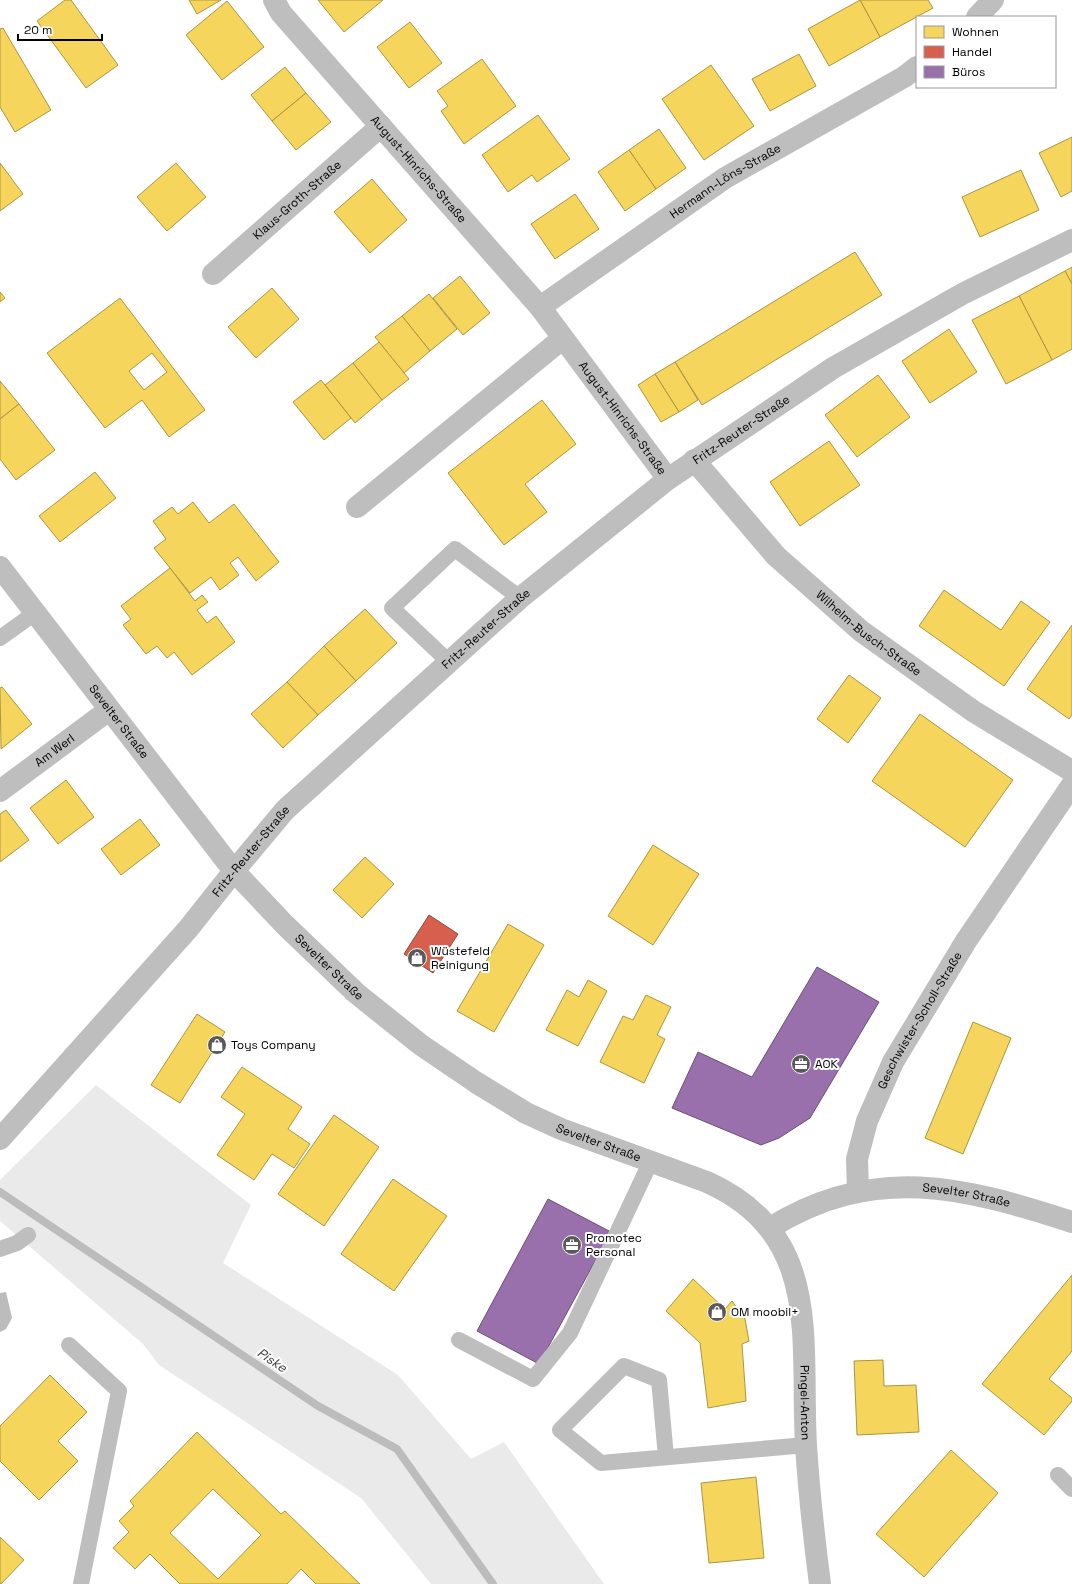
<svg xmlns="http://www.w3.org/2000/svg" width="1072" height="1584" viewBox="0 0 1072 1584" font-family="'Space Grotesk',sans-serif">
  <rect width="100%" height="100%" fill="#fff"/>
  <!-- green -->
  <polygon fill="#eaeaea" points="96,1085 251,1205 223,1263 398,1375 471,1459 504,1442 604,1584 431,1584 361,1498 159,1365 143,1344 0,1221 0,1180"/>
  <!-- water -->
  <polygon fill="#bcbcbc" points="6,1292 12,1318 6,1329 0,1332 0,1293"/>
  <!-- homes -->
  <g fill="#f6d55c" stroke="#ac9540" fill-rule="evenodd">
    <polygon points="65,0 71,0 118,65 86,88 37,21"/>
    <polygon points="189,0 221,0 197,14"/>
    <polygon points="318,0 383,0 344,32"/>
    <polygon points="860,0 928,0 933,8 880,37"/>
    <polygon points="860,0 880,37 829,66 808,29"/>
    <polygon points="227,1 264,47 222,80 186,35"/>
    <polygon points="410,22 442,63 409,88 377,47"/>
    <polygon points="3,28 51,110 15,132 0,107 0,29"/>
    <polygon points="799,54 816,86 770,111 752,79"/>
    <polygon points="482,59 516,106 464,144 441,111 448,106 437,91"/>
    <polygon points="711,65 754,126 704,160 662,99"/>
    <polygon points="285,67 306,93 272,121 251,95"/>
    <polygon points="306,93 331,122 296,150 272,121"/>
    <polygon points="538,115 570,159 537,182 532,175 508,192 482,155"/>
    <polygon points="659,129 686,168 656,189 629,150"/>
    <polygon points="1072,137 1072,191 1061,197 1039,153"/>
    <polygon points="629,150 656,189 625,211 598,172"/>
    <polygon points="0,163 23,194 0,211"/>
    <polygon points="176,163 206,197 167,231 137,197"/>
    <polygon points="1021,170 1039,210 980,237 962,197"/>
    <polygon points="372,179 407,220 370,253 334,212"/>
    <polygon points="575,194 599,229 555,259 531,224"/>
    <polygon points="855,252 882,295 702,405 675,362"/>
    <polygon points="1072,267 1072,284 1065,271"/>
    <polygon points="1065,271 1072,284 1072,349 1052,360 1019,296"/>
    <polygon points="460,276 490,313 463,335 433,298"/>
    <polygon points="272,288 299,319 256,358 228,327"/>
    <polygon points="0,292 5,298 0,302"/>
    <polygon points="429,294 457,329 430,351 402,316"/>
    <polygon points="1019,296 1052,360 1006,384 972,320"/>
    <path d="M120,298L205,410L169,437L142,400L105,428L47,353ZM152,353L167,372L144,390L129,371Z"/>
    <polygon points="402,316 430,351 404,373 375,337"/>
    <polygon points="949,329 977,372 930,403 902,361"/>
    <polygon points="379,342 409,379 382,400 353,363"/>
    <polygon points="675,362 698,400 679,412 655,374"/>
    <polygon points="353,363 382,400 355,423 325,385"/>
    <polygon points="655,374 679,412 661,422 638,385"/>
    <polygon points="878,375 910,417 857,457 825,415"/>
    <polygon points="321,380 351,418 324,440 293,402"/>
    <polygon points="0,381 19,404 0,419"/>
    <polygon points="542,400 576,444 525,484 547,512 504,545 448,473"/>
    <polygon points="19,404 55,450 16,480 0,459 0,419"/>
    <polygon points="829,441 860,485 800,526 770,482"/>
    <polygon points="95,472 116,498 60,542 39,516"/>
    <polygon points="193,502 209,523 234,504 279,562 256,581 238,557 230,563 239,575 220,590 211,577 190,593 154,548 166,539 153,521 172,507 178,514"/>
    <polygon points="170,568 195,601 202,595 208,602 197,610 207,623 216,616 235,642 192,675 174,652 167,658 157,646 146,654 123,625 131,619 121,606"/>
    <polygon points="944,590 1001,630 1021,601 1050,622 1004,686 919,626"/>
    <polygon points="365,609 397,643 356,681 324,646"/>
    <polygon points="1072,625 1072,715 1069,719 1027,689"/>
    <polygon points="324,646 356,681 318,715 287,682"/>
    <polygon points="849,675 881,698 848,743 817,719"/>
    <polygon points="287,682 318,715 283,748 251,714"/>
    <polygon points="2,687 32,724 1,749 0,688"/>
    <polygon points="920,714 1013,780 965,847 872,781"/>
    <polygon points="66,780 94,817 58,844 30,808"/>
    <polygon points="6,810 29,840 0,862 0,814"/>
    <polygon points="140,819 160,845 121,875 101,849"/>
    <polygon points="653,845 699,874 653,945 608,916"/>
    <polygon points="365,857 394,884 362,918 333,890"/>
    <polygon points="508,924 544,945 494,1032 457,1011"/>
    <polygon points="588,980 607,991 578,1046 546,1030 567,990 579,997"/>
    <polygon points="646,995 671,1007 657,1035 665,1039 644,1083 600,1062 623,1016 633,1020"/>
    <polygon points="197,1014 225,1032 180,1103 151,1085"/>
    <polygon points="973,1022 1011,1038 963,1154 925,1138"/>
    <polygon points="242,1067 302,1107 288,1129 310,1144 294,1168 272,1154 254,1180 217,1155 245,1114 221,1097"/>
    <polygon points="334,1115 379,1147 324,1226 278,1194"/>
    <polygon points="393,1179 447,1216 394,1291 341,1254"/>
    <polygon points="1072,1275 1072,1351 1049,1379 1072,1398 1072,1401 1044,1435 982,1384"/>
    <polygon points="693,1279 725,1309 732,1301 745,1319 749,1341 742,1344 746,1401 708,1408 700,1343 666,1311"/>
    <polygon points="883,1360 884,1386 916,1385 919,1432 857,1435 854,1361"/>
    <polygon points="50,1375 87,1412 58,1441 78,1461 39,1500 0,1461 0,1426"/>
    <path d="M197,1432L281,1514L285,1511L360,1584H316L301,1569L287,1584H180L150,1554L135,1569L113,1548L129,1532L119,1521L134,1506L130,1501ZM213,1489L261,1535L218,1579L170,1533Z"/>
    <polygon points="951,1450 998,1493 924,1577 876,1534"/>
    <polygon points="756,1477 764,1558 709,1563 701,1483"/>
    <polygon points="0,1537 24,1560 1,1584 0,1584"/>
  </g>
  <!-- shops -->
  <polygon fill="#d6604d" stroke="#964336" points="429,915 458,934 433,973 404,954"/>
  <!-- offices -->
  <g fill="#9970ab" stroke="#6b4e78">
    <polygon points="817,967 879,1002 810,1118 779,1138 761,1145 672,1108 698,1052 752,1077"/>
    <polygon points="548,1199 611,1232 539,1364 477,1331"/>
  </g>
  <g fill="none" stroke-linecap="round" stroke-linejoin="round">
    <!-- stream -->
    <polyline stroke="#bcbcbc" stroke-width="8" points="0,1192 318,1406 397,1449 493,1584"/>
    <!-- service -->
    <g stroke="#bebebe" stroke-width="16">
      <polyline points="0,638 35,613"/>
      <polyline points="449,662 392,608 455,549 520,598"/>
      <polyline points="0,1249 17,1243 28,1235"/>
      <polyline points="459,1340 533,1379 570,1333 650,1163"/>
      <polyline points="69,1345 119,1391 81,1584"/>
      <polyline points="666,1457 659,1380 624,1366 560,1430 601,1463 806,1445"/>
      <polyline points="1058,1475 1072,1489"/>
    </g>
    <!-- minor -->
    <g stroke="#bebebe" stroke-width="22">
      <path id="s1" d="M274,0L281,13L540,307L668,479"/>
      <polyline points="977,17 993,0"/>
      <path id="s2" d="M213,274L381,126"/>
      <path id="s3" d="M540,307L725,178L904,77L917,67"/>
      <path id="s4" d="M694,460L776,556L861,631L973,711L1072,771"/>
      <polyline points="357,507 562,339"/>
      <path id="s5" d="M0,791L109,710"/>
      <path id="s6" d="M858,1191L857,1159L867,1121L893,1062L966,941L1072,785"/>
      <path id="s7" d="M770,1228C874,1163 964,1187 1072,1222"/>
    </g>
    <!-- tertiary -->
    <g stroke="#bebebe" stroke-width="22">
      <path id="s8" d="M0,567L234,871L285,925L356,993L421,1045L477,1083L526,1113L561,1129L707,1182C824,1235 800,1340 806,1445C809,1492 814,1538 820,1584"/>
      <path id="s9" d="M0,1139L188,929L234,871L285,810L520,598L668,479L833,368L964,293L1072,240"/>
    </g>
  </g>
  <!-- icons -->
  <defs>
    <g id="shop-disc" transform="scale(1)"><circle r="9.5" fill="#595959" stroke="#fff"/><path d="M-5-2.5h2.3a2.7 3.5 0 0 1 5.4 0H5L5.5 6h-11ZM-1.5-2.5h3a1.5 2.3 0 0 0-3 0Z" fill="#fff"/></g>
    <g id="office-disc" transform="scale(1)"><circle r="9.5" fill="#595959" stroke="#fff"/><path d="M-6-3h4V-5.5h4V-3h4V5H-6ZM-1-4.5V-3h2v-1.5ZM-6 0V1H6V0Z" fill="#fff"/></g>
  </defs>
  <g fill-rule="evenodd">
    <use href="#shop-disc" x="417" y="958"/>
    <use href="#shop-disc" x="217" y="1045"/>
    <use href="#office-disc" x="801" y="1064"/>
    <use href="#office-disc" x="572" y="1245"/>
    <use href="#shop-disc" x="717" y="1312"/>
  </g>
  <g text-anchor="middle" dominant-baseline="central" stroke-width="4" stroke-linejoin="round" paint-order="stroke">
    <!-- street labels -->
    <g font-size="12" fill="#000" stroke="#fff">
      <text stroke="none"><textPath href="#s1" startOffset="223">August-Hinrichs-Straße</textPath></text>
      <text stroke="none"><textPath href="#s3" startOffset="224">Hermann-Löns-Straße</textPath></text>
      <text stroke="none"><textPath href="#s2" startOffset="112">Klaus-Groth-Straße</textPath></text>
      <text stroke="none"><textPath href="#s1" startOffset="545">August-Hinrichs-Straße</textPath></text>
      <text stroke="none"><textPath href="#s9" startOffset="1030">Fritz-Reuter-Straße</textPath></text>
      <text stroke="none"><textPath href="#s9" startOffset="706">Fritz-Reuter-Straße</textPath></text>
      <text stroke="none"><textPath href="#s4" startOffset="247">Wilhelm-Busch-Straße</textPath></text>
      <text stroke="none"><textPath href="#s8" startOffset="195">Sevelter Straße</textPath></text>
      <text stroke="none"><textPath href="#s5" startOffset="68">Am Werl</textPath></text>
      <text stroke="none"><textPath href="#s9" startOffset="382">Fritz-Reuter-Straße</textPath></text>
      <text stroke="none"><textPath href="#s8" startOffset="519">Sevelter Straße</textPath></text>
      <text stroke="none"><textPath href="#s6" startOffset="185">Geschwister-Scholl-Straße</textPath></text>
      <text stroke="none"><textPath href="#s8" startOffset="843">Sevelter Straße</textPath></text>
      <text stroke="none"><textPath href="#s7" startOffset="205">Sevelter Straße</textPath></text>
      <text stroke="none"><textPath href="#s8" startOffset="1218">Pingel-Anton</textPath></text>
    </g>
    <!-- poi labels -->
    <g font-size="12" fill="#000" stroke="#fff" text-anchor="start">
      <text x="431" y="951">Wüstefeld<tspan x="431" dy="14">Reinigung</tspan></text>
      <text x="231" y="1045">Toys Company</text>
      <text x="815" y="1064">AOK</text>
      <text x="586" y="1238">Promotec<tspan x="586" dy="14">Personal</tspan></text>
      <text x="731" y="1312">OM moobil+</text>
    </g>
    <!-- water labels -->
    <g font-size="13" font-style="italic" fill="#404040" stroke="#fff">
      <text transform="translate(272 1360) rotate(34)">Piske</text>
    </g>
  </g>
  <!-- legend -->
  <rect x="916" y="16" width="140" height="72" fill="#ffffff" stroke="#999999"/>
  <rect x="924" y="26" width="20" height="12" fill="#f6d55c" stroke="#999999"/>
  <text x="952" y="36" font-size="12" fill="#000000">Wohnen</text>
  <rect x="924" y="46" width="20" height="12" fill="#d6604d" stroke="#999999"/>
  <text x="952" y="56" font-size="12" fill="#000000">Handel</text>
  <rect x="924" y="66" width="20" height="12" fill="#9970ab" stroke="#999999"/>
  <text x="952" y="76" font-size="12" fill="#000000">Büros</text>
  <!-- scale -->
  <path d="M18 34v6h84v-6" fill="none" stroke="#000000" stroke-width="2"/>
  <text x="24" y="34" font-size="12" fill="#000000" stroke="#ffffff" stroke-width="3" paint-order="stroke">20 m</text>
</svg>
